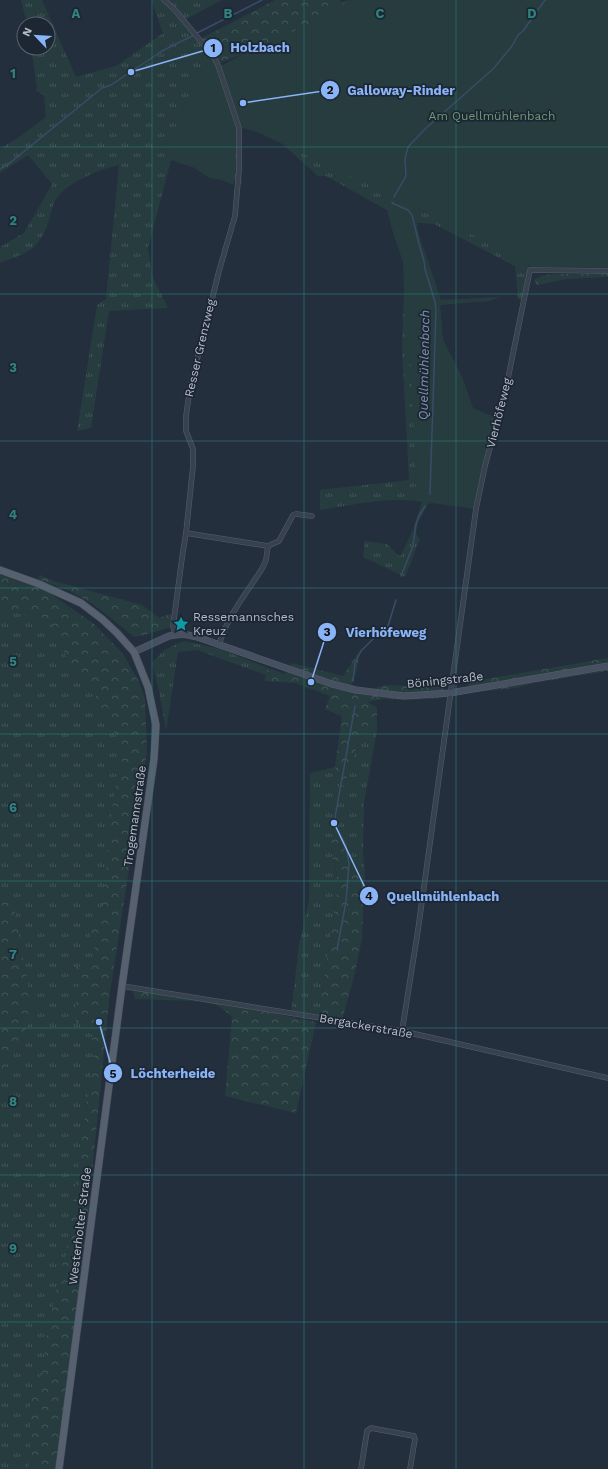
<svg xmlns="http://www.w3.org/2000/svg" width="608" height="1469" viewBox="0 0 608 1469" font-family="'Work Sans',sans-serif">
  <defs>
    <pattern id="grass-tufts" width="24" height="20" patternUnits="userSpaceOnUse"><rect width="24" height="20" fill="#263c3f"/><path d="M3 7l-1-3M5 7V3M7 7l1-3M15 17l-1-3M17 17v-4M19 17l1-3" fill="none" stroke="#435659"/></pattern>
    <pattern id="forest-crowns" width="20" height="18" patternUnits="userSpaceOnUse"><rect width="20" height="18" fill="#263c3f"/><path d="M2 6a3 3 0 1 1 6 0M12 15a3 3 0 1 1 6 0" fill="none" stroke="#435659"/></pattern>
  </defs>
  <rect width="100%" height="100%" fill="#242f3e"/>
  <!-- grass -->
  <g fill="url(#grass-tufts)">
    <path d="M21,0H42L76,77L116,66L163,33L151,0H222L186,19L218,66L240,135L242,184L171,160L148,248L153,278L168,308L109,311L91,428L77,431L97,305L106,299L119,165C100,169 62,184 54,203C47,222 49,231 34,247C27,254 9,259 0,263V247L24,233L52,184L28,155L0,173V149L22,135L46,117L44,95L36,91L37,87L31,48H48V24H27Z"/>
    <polygon points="279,141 526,259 530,270 524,302 518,299 515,266 434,224 408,222 326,176 318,176"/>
    <path d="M425,253L441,300L500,297L489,301L440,305L443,340L462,377L473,408L498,419L435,502L428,504L418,522L416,534L420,539L405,577L363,557L365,541L387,544L400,557L412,532L422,502C388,496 354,505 320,510V490L409,480L402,349L404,294Z"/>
    <polygon points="0,575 48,592 94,624 132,755 108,958 56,1326 29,1469 0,1469 0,1011 12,898 0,888"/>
    <polygon points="184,641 220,649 268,668 266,675 197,650 178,652 166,731 159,691 152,663 164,650"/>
    <polygon points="377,730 364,803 363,853 365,875 352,871 349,858 331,850 337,877 337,892 319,1015 291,1013 299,945 309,900 310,773 335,767 344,786 360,738"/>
  </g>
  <!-- forest -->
  <g fill="url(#forest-crowns)">
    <polygon points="275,0 339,0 341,2 348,0 370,0 249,52 218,63 200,39"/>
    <path d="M608,272V277L567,279L537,285L534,280C546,271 566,275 580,274C589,274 599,273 608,272Z"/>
    <polygon points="0,575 48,592 94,624 123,654 138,680 145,699 147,752 110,993 74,1352 56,1469 28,1469 31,1454 30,1406 34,1391 44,1369 45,1344 61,1268 66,1254 94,1053 90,1021 76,1023 76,966 92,968 98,958 89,933 100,918 107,867 108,836 122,745 98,707 94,685 67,662 59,631 41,618 0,610"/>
    <polygon points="40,575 54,581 142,605 159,618 173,613 171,627 144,635 134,637 96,606 70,591 38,579"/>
    <polygon points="360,650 357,670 349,691 360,694 384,685 444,687 443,698 406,700 384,699 367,702 377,707 377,730 360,738 344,787 335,767 342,716 325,709 330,696 295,683 264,681 268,668 285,674 292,663 343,676"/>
    <polygon points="608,658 608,671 534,683 516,688 467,693 469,682"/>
    <path d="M333,826C342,841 349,854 352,871L365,875L362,938L355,973L342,1020L319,1015L337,892V876L331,850Z"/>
    <polygon points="0,888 12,898 34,1016 9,1054 0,1088"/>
    <polygon points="132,988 231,1000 281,1015 316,1022 296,1113 225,1096 232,1017 223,1009 214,1004 194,1001 135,999"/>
  </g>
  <!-- green -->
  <polygon fill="#263c3f" points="350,0 608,0 608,268 532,267 514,255 415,207 418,231 441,301 440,305 443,340 462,377 473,408 498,419 476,509 416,501 415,450 407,299 404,294 403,262 393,233 382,191 257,132 240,127 236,131 235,179 233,185 222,180 210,178 200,172 187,162 164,148 183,112 191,87 190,75 211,64 223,65 249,51 250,53 314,21"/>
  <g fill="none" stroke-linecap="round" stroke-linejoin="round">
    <!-- stream -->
    <g stroke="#394c67" stroke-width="1.5">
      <polyline points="197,33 262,0"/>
      <polyline points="0,169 11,162 102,88 111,85 162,51 194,35"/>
      <polyline points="394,197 406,176 405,159 408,147 425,129 493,69 512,46 518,35 523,31 545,0"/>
      <polyline points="392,202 392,203 408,210 412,215 419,244 424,261 425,269 435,302 436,310 430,494"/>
      <polyline points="401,576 413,546 416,524 419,516 425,506"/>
      <polyline points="353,681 355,663 361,651 378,634 388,626 396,600"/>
      <polyline points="337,949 346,902 349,864 346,845 334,823 355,706"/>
    </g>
    <!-- minor casing -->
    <g stroke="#565f6c" stroke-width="5.5">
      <g id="minor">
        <polyline points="164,0 175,10 213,56 218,65 239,128 239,169 235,216 219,271 190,388 186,416 186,431 193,449 193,466 186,533 182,558 173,626 175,635"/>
        <polyline points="186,533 268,546"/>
        <path d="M219,645C227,616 247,593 263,567L266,560L268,546L279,541L293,515L296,514L312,516"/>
        <polyline points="122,986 402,1031 608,1078"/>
        <polyline points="402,1031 418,930 476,509 485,466 506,388 530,270 608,271"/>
        <polyline points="361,1469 367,1431 371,1428 414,1436 415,1439 410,1469"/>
      </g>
    </g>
    <!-- secondary casing -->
    <g stroke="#565f6c" stroke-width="7">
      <polyline id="secondary" points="134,652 169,636 183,634 197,637 332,684 356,690 404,696 450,693 608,666"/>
    </g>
    <!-- primary casing -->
    <g stroke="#414a57" stroke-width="8">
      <polyline id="primary" points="0,570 39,584 81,603 102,619 117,633 134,652 148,687 156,725 154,759 122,986 59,1469"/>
    </g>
    <!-- minor -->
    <use href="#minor" stroke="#38414e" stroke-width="4.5"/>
    <!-- secondary -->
    <use href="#secondary" stroke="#465061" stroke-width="6"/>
    <!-- primary -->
    <use href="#primary" stroke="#56606e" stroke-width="7"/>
  </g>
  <!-- grid -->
  <path fill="none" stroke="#308480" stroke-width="1" stroke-opacity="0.55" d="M152,0V1469M304,0V1469M456,0V1469M0,147H608M0,294H608M0,441H608M0,588H608M0,734H608M0,881H608M0,1028H608M0,1175H608M0,1322H608"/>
  <!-- icons -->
  <defs>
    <g id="sight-bare" transform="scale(1.2)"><path d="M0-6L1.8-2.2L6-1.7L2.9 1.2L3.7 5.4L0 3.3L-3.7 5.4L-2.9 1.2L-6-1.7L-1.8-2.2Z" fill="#0f9aa8" stroke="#1d2633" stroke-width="2.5" paint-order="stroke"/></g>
  </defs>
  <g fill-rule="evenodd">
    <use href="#sight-bare" x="181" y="624"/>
  </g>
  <g text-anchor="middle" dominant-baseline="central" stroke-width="3.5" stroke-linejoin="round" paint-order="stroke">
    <!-- park labels -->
    <g font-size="12" fill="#6b9a76" stroke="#1d2633">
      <text x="492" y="116">Am Quellmühlenbach</text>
    </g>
    <!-- street labels -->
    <g font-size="12" fill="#b4bcc9" stroke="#1d2633">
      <text transform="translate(200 348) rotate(-77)">Resser Grenzweg</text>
      <text transform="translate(499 413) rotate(-76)">Vierhöfeweg</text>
      <text transform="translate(445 680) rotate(-6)">Böningstraße</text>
      <text transform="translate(135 816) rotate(-82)">Trogemannstraße</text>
      <text transform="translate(366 1026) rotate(10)">Bergackerstraße</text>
      <text transform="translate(80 1226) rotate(-83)">Westerholter Straße</text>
    </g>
    <!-- poi labels -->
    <g font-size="12" fill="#b4bcc9" stroke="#1d2633" text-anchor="start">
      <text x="193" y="617">Ressemannsches<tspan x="193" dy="14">Kreuz</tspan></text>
    </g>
    <!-- water labels -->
    <g font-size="13" font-style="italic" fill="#7c92b1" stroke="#1d2633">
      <text transform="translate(424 365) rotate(-89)">Quellmühlenbach</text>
    </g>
  </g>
  <g font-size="13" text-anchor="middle" font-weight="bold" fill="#308480" stroke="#1d2633" stroke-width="3.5" stroke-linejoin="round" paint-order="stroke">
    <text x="76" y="18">A</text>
    <text x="228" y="18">B</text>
    <text x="380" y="18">C</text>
    <text x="532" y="18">D</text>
    <text x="13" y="78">1</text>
    <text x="13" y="225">2</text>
    <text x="13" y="372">3</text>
    <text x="13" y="519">4</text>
    <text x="13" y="666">5</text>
    <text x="13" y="812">6</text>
    <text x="13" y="959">7</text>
    <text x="13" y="1106">8</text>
    <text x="13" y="1253">9</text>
  </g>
  <!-- callouts -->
  <path fill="none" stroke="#8ab4f8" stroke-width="1.5" d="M131 72L213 48M243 103L330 90M311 682L327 632M334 823L369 896M99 1022L113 1073"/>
  <g fill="#8ab4f8" stroke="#1d2633" stroke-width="1.5">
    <circle cx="131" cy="72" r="4"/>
    <circle cx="243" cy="103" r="4"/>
    <circle cx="311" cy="682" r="4"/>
    <circle cx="334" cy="823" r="4"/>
    <circle cx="99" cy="1022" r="4"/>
    <circle cx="213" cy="48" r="10"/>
    <circle cx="330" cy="90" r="10"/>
    <circle cx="327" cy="632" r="10"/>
    <circle cx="369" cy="896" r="10"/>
    <circle cx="113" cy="1073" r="10"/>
  </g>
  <g font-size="12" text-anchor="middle" font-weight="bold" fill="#111">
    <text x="213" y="52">1</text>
    <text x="330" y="94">2</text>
    <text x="327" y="636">3</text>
    <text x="369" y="900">4</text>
    <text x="113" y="1078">5</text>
  </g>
  <g font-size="13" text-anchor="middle" font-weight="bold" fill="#8ab4f8" stroke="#1d2633" stroke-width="3.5" stroke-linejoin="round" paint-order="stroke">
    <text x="260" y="52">Holzbach</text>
    <text x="401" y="95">Galloway-Rinder</text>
    <text x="386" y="637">Vierhöfeweg</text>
    <text x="443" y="901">Quellmühlenbach</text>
    <text x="173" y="1078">Löchterheide</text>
  </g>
  <!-- north arrow -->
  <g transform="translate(36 36) rotate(295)"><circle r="19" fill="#1d2633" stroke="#59626f"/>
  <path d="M0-3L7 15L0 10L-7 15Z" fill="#8ab4f8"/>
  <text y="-6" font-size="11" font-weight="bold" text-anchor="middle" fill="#b4bcc9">N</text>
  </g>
</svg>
